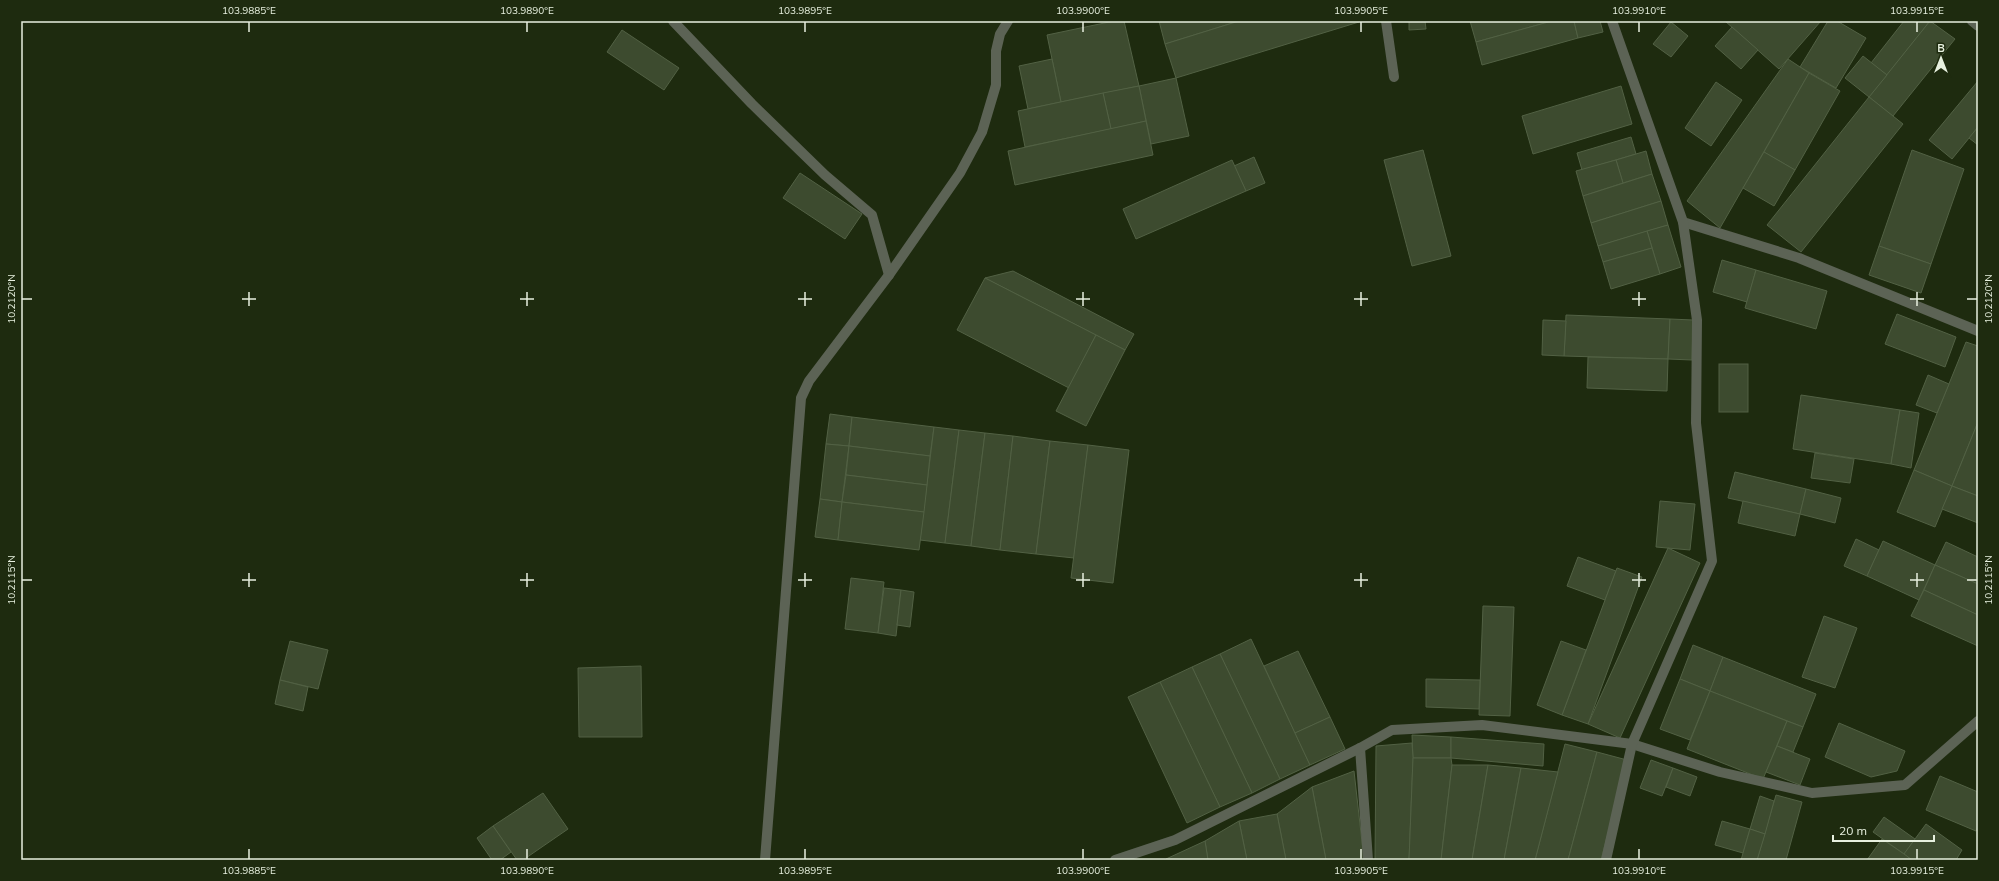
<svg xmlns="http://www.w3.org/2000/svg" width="1999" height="881" viewBox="0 0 1999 881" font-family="Mulish,sans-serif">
  <rect width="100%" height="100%" fill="#1e2b0f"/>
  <!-- building -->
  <g fill="#3d4b2f" stroke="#526144">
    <polygon points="1114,21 1124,21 1139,86 1061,102 1047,35"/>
    <polygon points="1159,21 1239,21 1165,44"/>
    <polygon points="1239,21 1358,21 1359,22 1176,78 1165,44"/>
    <polygon points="1409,21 1425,21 1426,29 1409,30"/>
    <polygon points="1470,21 1552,21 1476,42"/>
    <polygon points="1552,21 1574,21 1578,38 1482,65 1476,42"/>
    <polygon points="1574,21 1600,21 1603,32 1578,38"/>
    <polygon points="1725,21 1821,21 1779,69"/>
    <polygon points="1828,21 1837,21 1866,38 1836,88 1800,67"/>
    <polygon points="1904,21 1930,21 1887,75 1871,63"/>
    <polygon points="1930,21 1955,39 1893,116 1869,97"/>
    <polygon points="1671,22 1688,36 1671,57 1653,44"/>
    <polygon points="1732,27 1758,50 1741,69 1715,46"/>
    <polygon points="622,30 679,68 664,90 607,52"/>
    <polygon points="1863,56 1887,75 1869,97 1845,78"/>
    <polygon points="1052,59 1061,102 1028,109 1019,66"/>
    <polygon points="1788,59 1809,73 1720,228 1687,201"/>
    <polygon points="1809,73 1840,91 1795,170 1764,152"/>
    <polygon points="1176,78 1189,136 1151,144 1139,86"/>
    <polygon points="1978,81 1978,127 1952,159 1929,140"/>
    <polygon points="1716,82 1742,100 1711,146 1685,128"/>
    <polygon points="1139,86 1146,121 1111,129 1103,93"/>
    <polygon points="1621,86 1632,124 1533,154 1522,116"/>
    <polygon points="1103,93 1111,129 1025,147 1018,111"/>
    <polygon points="1869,97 1903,124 1801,252 1767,225"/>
    <polygon points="1146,121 1153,155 1015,185 1008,151"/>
    <polygon points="1978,127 1978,145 1969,138"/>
    <polygon points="1631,137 1636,154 1582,170 1577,153"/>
    <polygon points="1423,150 1451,256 1412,266 1384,160"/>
    <polygon points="1912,150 1964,169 1931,264 1879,246"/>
    <polygon points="1646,151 1652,174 1623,183 1616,160"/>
    <polygon points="1764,152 1795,170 1774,206 1743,188"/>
    <polygon points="1254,157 1265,183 1246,191 1234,166"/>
    <polygon points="1232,160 1246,191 1136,239 1123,209"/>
    <polygon points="1616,160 1623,183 1583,196 1576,171"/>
    <polygon points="800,173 862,214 845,239 783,198"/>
    <polygon points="1652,174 1661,201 1591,223 1583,196"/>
    <polygon points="1661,201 1668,225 1598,246 1591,223"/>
    <polygon points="1668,225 1681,267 1660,274 1647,231"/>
    <polygon points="1647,231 1652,248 1603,262 1598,246"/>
    <polygon points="1879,246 1931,264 1921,293 1869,275"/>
    <polygon points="1652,248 1660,274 1611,289 1603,262"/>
    <polygon points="1722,260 1756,270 1747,302 1713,292"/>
    <polygon points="1756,270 1827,291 1816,329 1745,308"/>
    <polygon points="1013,271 1134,334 1125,350 985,278"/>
    <polygon points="985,278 1096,335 1069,388 957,330"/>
    <polygon points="1897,314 1956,337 1945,367 1885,344"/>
    <polygon points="1566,315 1670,319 1668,359 1564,356"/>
    <polygon points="1670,319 1693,320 1692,360 1668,359"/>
    <polygon points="1543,320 1566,321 1564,356 1542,355"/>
    <polygon points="1096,335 1125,350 1086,426 1056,411"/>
    <polygon points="1966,342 1978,346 1978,422 1952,486 1914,470"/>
    <polygon points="1588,357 1668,359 1667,391 1587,388"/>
    <rect x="1719" y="364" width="29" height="48"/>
    <polygon points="1928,375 1949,384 1937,413 1916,405"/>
    <polygon points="1801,395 1900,410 1891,464 1793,449"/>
    <polygon points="1900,410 1919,413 1911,468 1891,464"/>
    <polygon points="830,414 852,417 849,446 826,444"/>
    <polygon points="852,417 934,427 930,456 849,446"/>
    <polygon points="1978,422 1978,496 1952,486"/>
    <polygon points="934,427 959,430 945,543 920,540"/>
    <polygon points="959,430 985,433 971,546 945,543"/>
    <polygon points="985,433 1013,436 1000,550 971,546"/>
    <polygon points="1013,436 1050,441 1036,554 1000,550"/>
    <polygon points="1050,441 1088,445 1074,558 1036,554"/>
    <polygon points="826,444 849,446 842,502 820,499"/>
    <polygon points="1088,445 1129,450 1113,583 1071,578"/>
    <polygon points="849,446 930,456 927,485 846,475"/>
    <polygon points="1815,453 1854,459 1850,483 1811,478"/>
    <polygon points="1914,470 1952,486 1935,527 1897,512"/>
    <polygon points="1735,472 1806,489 1800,514 1728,498"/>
    <polygon points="846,475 927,485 924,512 842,502"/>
    <polygon points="1952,486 1978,496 1978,523 1942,509"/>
    <polygon points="1806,489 1841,498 1835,523 1800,514"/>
    <polygon points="820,499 842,502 838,540 815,537"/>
    <polygon points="1660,501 1695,504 1690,550 1656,547"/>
    <polygon points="1743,501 1800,514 1795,536 1738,523"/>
    <polygon points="842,502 924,512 919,550 838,540"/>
    <polygon points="1856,539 1879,550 1867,576 1844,566"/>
    <polygon points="1883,541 1935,565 1919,600 1867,576"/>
    <polygon points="1946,542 1978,557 1978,584 1935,565"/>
    <polygon points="1668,548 1700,563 1620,738 1588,724"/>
    <polygon points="1578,557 1616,571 1605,600 1567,586"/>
    <polygon points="1935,565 1978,584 1978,615 1924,590"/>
    <polygon points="1617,568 1642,577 1588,724 1562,715"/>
    <polygon points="851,578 884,582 878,633 845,629"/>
    <polygon points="884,588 901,590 896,636 878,633"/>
    <polygon points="901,590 914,592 910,627 897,625"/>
    <polygon points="1924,590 1978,615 1978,646 1911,616"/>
    <polygon points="1483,606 1514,607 1510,716 1479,715"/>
    <polygon points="1824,616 1857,628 1835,688 1802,677"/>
    <polygon points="1251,639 1310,765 1280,779 1220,654"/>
    <polygon points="290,641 328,650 318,689 280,680"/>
    <polygon points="1561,641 1586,650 1562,715 1537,705"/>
    <polygon points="1693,645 1723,657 1710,691 1680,679"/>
    <polygon points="1298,651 1330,717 1295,733 1264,666"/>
    <polygon points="1220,654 1280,779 1252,793 1192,667"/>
    <polygon points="1723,657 1816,694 1803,727 1710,691"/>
    <polygon points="641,666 642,737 579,737 578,668"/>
    <polygon points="1192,667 1252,793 1220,807 1160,682"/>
    <polygon points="1426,679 1480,680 1479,709 1426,707"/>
    <polygon points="1680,679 1710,691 1690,740 1660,729"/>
    <polygon points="280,680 308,687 303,711 275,704"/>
    <polygon points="1160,682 1220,807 1187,823 1128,697"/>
    <polygon points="1710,691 1787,721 1763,779 1687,749"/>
    <polygon points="1330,717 1345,749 1310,765 1295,733"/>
    <polygon points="1787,721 1803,727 1793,752 1777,746"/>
    <polygon points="1839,723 1905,751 1897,771 1871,777 1825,757"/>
    <polygon points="1412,735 1451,737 1451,758 1413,758"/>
    <polygon points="1451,737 1544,744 1543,766 1451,758"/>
    <polygon points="1412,743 1413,758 1409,860 1375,860 1376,746"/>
    <polygon points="1565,744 1597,752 1568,860 1535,860"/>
    <polygon points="1777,746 1810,759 1800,785 1766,772"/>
    <polygon points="1597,752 1627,760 1601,860 1568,860"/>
    <polygon points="1413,758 1451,758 1452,765 1441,860 1409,860"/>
    <polygon points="1651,760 1673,768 1662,796 1640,788"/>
    <polygon points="1452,765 1488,765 1472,860 1441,860"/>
    <polygon points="1488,765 1521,768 1504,860 1472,860"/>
    <polygon points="1521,768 1558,772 1535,860 1504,860"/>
    <polygon points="1673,768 1697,777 1690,796 1666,787"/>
    <polygon points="1354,771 1364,860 1326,860 1312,787"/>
    <polygon points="1940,776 1978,792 1978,826 1976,831 1926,810"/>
    <polygon points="1312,787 1326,860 1286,860 1277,814"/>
    <polygon points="543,793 568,829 523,860 517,860 493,826"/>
    <polygon points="1776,795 1802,802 1786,860 1757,860"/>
    <polygon points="1760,796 1774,801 1765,834 1750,829"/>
    <polygon points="1277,814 1286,860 1247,860 1239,821"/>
    <polygon points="1884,817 1915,839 1904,854 1873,832"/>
    <polygon points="1239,821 1247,860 1208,860 1205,841"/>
    <polygon points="1722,821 1750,829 1743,853 1715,845"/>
    <polygon points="1926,824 1962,850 1956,860 1912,860 1904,854"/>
    <polygon points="493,826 511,852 500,860 492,860 477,838"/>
    <polygon points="1750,829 1765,834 1757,860 1741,860"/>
    <polygon points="1882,839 1904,854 1912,860 1867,860"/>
    <polygon points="1205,841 1208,860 1167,860 1166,859"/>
  </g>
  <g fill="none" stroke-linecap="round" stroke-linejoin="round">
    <!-- service -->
    <polyline stroke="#5c6355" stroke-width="10" points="1360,748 1368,860"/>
    <!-- minor -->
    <g stroke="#5c6355" stroke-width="10">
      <polyline points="673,21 752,104 825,175 872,215 889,275"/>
      <polyline points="1386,21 1394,77"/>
      <polyline points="1972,21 1978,26"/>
      <polyline points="1683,222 1799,258 1978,331"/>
      <polyline points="765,860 801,398 809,381 889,275 960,173 982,132 996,85 996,51 1000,34 1008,21"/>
      <polyline points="1115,860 1175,840 1360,748 1392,730 1482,725 1632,744 1720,772 1812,793 1905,785 1978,721"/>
      <polyline points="1606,860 1632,744 1712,561 1696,423 1697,320 1683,222 1612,21"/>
    </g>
  </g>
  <!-- ticks -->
  <path fill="none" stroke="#e7f0df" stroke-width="1.5" d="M249,22V32M527,22V32M805,22V32M1083,22V32M1361,22V32M1639,22V32M1917,22V32M249,292V306M527,292V306M805,292V306M1083,292V306M1361,292V306M1639,292V306M1917,292V306M22,299H32M242,299H256M520,299H534M798,299H812M1076,299H1090M1354,299H1368M1632,299H1646M1910,299H1924M1967,299H1977M249,573V587M527,573V587M805,573V587M1083,573V587M1361,573V587M1639,573V587M1917,573V587M22,580H32M242,580H256M520,580H534M798,580H812M1076,580H1090M1354,580H1368M1632,580H1646M1910,580H1924M1967,580H1977M249,849V859M527,849V859M805,849V859M1083,849V859M1361,849V859M1639,849V859M1917,849V859"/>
  <!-- border -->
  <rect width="1999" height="881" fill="none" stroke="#1e2b0f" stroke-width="44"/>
  <!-- north arrow -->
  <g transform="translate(1941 58)" stroke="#1e2b0f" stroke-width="3" paint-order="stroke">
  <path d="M0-3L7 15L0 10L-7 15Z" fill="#e7f0df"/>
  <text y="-6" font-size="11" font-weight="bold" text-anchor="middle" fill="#e7f0df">B</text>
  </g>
  <!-- scale -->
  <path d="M1833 835v6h101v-6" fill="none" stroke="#e7f0df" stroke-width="2"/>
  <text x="1839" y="835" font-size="12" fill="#e7f0df" stroke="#1e2b0f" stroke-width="3" paint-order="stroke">20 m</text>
  <rect x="22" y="22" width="1955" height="837" fill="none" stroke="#e7f0df" stroke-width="1.5"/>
  <g font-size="10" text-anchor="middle" fill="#e7f0df">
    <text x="249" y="14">103.9885°E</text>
    <text x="527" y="14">103.9890°E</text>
    <text x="805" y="14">103.9895°E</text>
    <text x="1083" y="14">103.9900°E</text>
    <text x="1361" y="14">103.9905°E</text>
    <text x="1639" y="14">103.9910°E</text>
    <text x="1917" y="14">103.9915°E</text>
    <text transform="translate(11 299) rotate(-90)" y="4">10.2120°N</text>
    <text transform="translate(1988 299) rotate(-90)" y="4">10.2120°N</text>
    <text transform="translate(11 580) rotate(-90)" y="4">10.2115°N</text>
    <text transform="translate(1988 580) rotate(-90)" y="4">10.2115°N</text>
    <text x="249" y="874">103.9885°E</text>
    <text x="527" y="874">103.9890°E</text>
    <text x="805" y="874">103.9895°E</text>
    <text x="1083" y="874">103.9900°E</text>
    <text x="1361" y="874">103.9905°E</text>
    <text x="1639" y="874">103.9910°E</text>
    <text x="1917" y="874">103.9915°E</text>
  </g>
</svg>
